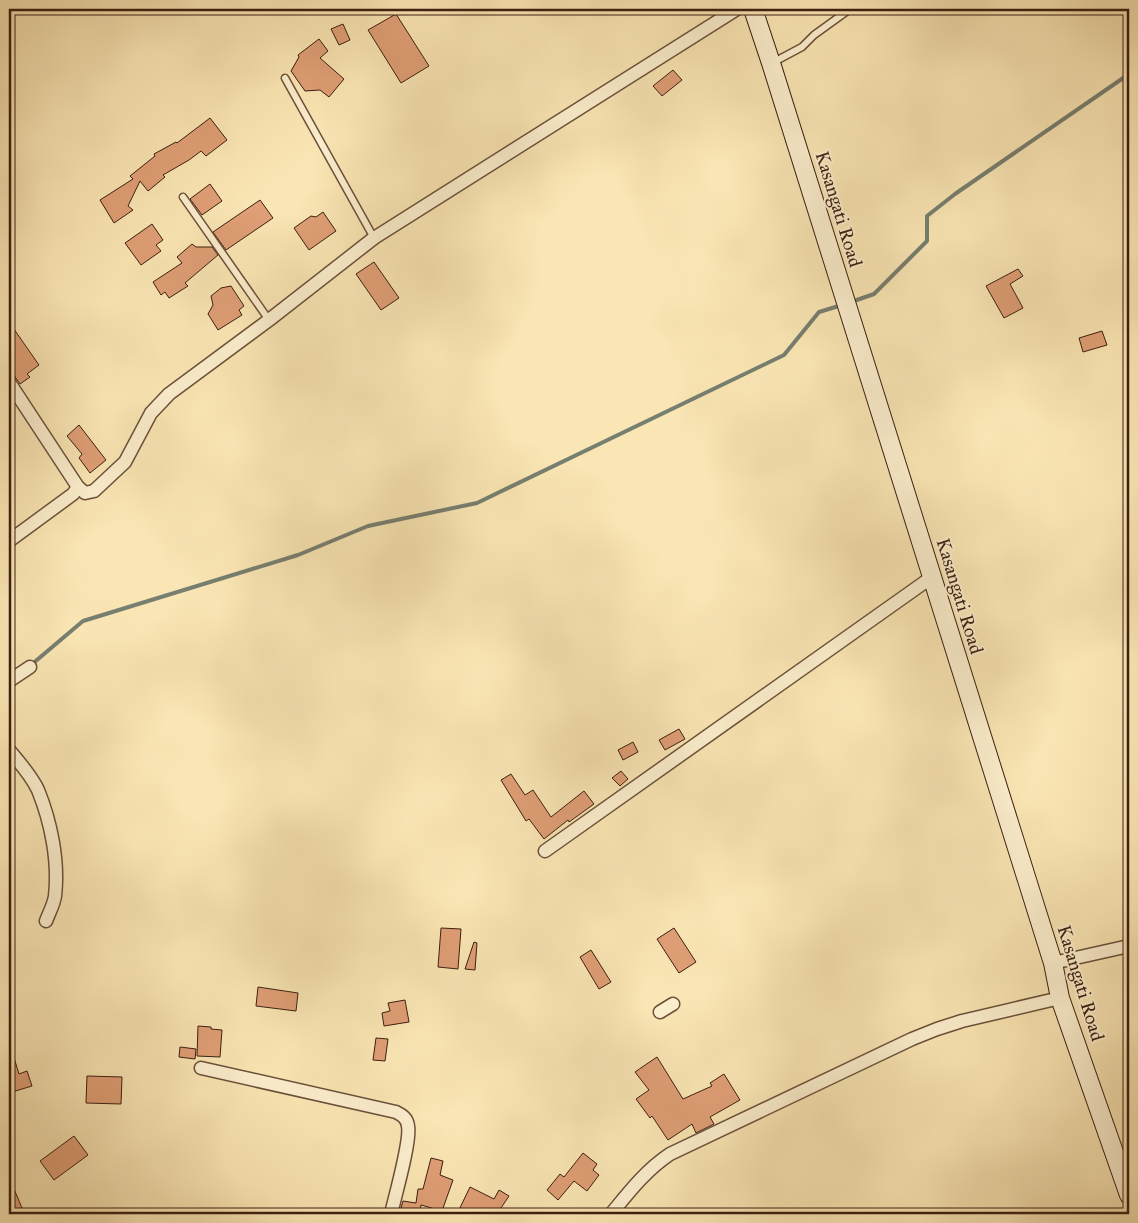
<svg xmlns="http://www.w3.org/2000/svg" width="1138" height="1223" viewBox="0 0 1138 1223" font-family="'IM FELL Great Primer',serif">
  <rect width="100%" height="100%" fill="#fae6b4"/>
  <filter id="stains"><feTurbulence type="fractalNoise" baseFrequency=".004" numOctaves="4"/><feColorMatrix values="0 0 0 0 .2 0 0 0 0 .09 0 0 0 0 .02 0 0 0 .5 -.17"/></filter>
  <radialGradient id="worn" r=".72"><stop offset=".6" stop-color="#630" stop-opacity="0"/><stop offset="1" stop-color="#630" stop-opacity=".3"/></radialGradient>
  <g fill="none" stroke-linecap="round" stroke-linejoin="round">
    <!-- stream -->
    <g stroke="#777f70" stroke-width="4">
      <polyline points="851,302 874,294 927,241 927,216 955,194 1129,74"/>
      <polyline points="31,665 83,621 298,555 368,526 477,503 784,355 819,312 842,305"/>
    </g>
  </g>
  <!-- building -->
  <g fill="#e09f76" stroke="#3c1e11">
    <polygon points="396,14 429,66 401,83 368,30"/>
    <polygon points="343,24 350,40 339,45 331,29"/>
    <polygon points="319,39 328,51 320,58 344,79 329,97 320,90 305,91 291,71 299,57 298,55"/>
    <polygon points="673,70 682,80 662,96 653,86"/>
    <polygon points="210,118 227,140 206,156 201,151 189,160 163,175 165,177 148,191 140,181 128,206 133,210 114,223 100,200 133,179 130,176 155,156 154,154 176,142 177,143"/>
    <polygon points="210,184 222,201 202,215 190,199"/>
    <polygon points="260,200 273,218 226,250 213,232"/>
    <polygon points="323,212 336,231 309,250 294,228 311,216 316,217"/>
    <polygon points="152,224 163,240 156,245 161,251 141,265 125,243"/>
    <polygon points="192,244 196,247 212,247 218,255 185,283 188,286 169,298 165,292 161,295 153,282 182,263 177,257"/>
    <polygon points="374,262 399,298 381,310 356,274"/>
    <polygon points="1018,269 1023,276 1010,284 1023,308 1004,318 986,286"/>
    <polygon points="231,286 244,306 239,310 242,315 218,330 208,314 213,305 211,296 221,288"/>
    <polygon points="9,322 39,365 27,374 30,377 20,384 9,368"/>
    <polygon points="1102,331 1107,345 1083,352 1079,338"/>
    <polygon points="79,425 106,460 90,473 79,458 82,454 67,436"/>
    <polygon points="679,729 685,739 665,750 659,740"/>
    <polygon points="633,742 638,752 623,760 618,750"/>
    <polygon points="621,771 628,779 620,786 612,778"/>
    <polygon points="511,774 525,795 533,790 551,817 584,791 594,804 569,822 568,820 544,839 529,819 526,821 501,780"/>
    <polygon points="441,928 461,929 458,969 438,967"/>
    <polygon points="674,928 696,962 679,973 657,939"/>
    <polygon points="474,942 477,943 475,970 465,969"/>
    <polygon points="591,950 611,982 599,989 580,957"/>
    <polygon points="258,987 298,993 296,1011 256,1006"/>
    <polygon points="405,1000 409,1022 384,1026 382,1013 390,1011 388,1003"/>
    <polygon points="198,1026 211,1027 211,1029 222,1030 220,1057 197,1056"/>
    <polygon points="376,1038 388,1039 385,1061 373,1060"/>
    <polygon points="180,1047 196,1049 195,1059 179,1057"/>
    <polygon points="9,1048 11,1048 19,1074 27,1071 32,1086 9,1093"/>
    <polygon points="657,1057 683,1099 712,1086 710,1083 724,1074 740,1100 710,1117 714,1124 696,1133 692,1124 668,1140 652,1116 650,1118 636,1099 649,1090 635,1072"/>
    <polygon points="87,1076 122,1077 121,1104 86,1103"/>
    <polygon points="74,1136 88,1155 54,1180 40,1161"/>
    <polygon points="583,1153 597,1164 593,1170 599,1175 587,1191 574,1181 558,1200 547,1190 560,1174 564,1177"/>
    <polygon points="431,1158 443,1161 440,1175 453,1180 442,1211 421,1205 420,1213 400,1211 403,1201 416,1203 418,1189 423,1189"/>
    <polygon points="9,1177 22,1208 9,1213"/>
    <polygon points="470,1187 494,1199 499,1190 509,1196 497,1214 457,1214"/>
  </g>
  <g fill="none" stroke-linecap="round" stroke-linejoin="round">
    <!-- lane casing -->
    <g stroke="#6c503a" stroke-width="9">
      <g id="lane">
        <polyline points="772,63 802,47 814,35 850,9"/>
        <polyline points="285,78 374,238"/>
        <polyline points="183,197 269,320"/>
      </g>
    </g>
    <!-- street casing -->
    <g stroke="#6c503a" stroke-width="15">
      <g id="street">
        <polyline points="9,382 78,487 85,493 94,491 125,462 151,413 169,394 269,320 374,238 737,9"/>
        <polyline points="9,541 73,494 78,487"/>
        <polyline points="9,681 30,667"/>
        <path d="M9,750C19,762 31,775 38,790C51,822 59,861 55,896C54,904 49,913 46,921"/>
        <polyline points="545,851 932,577"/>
        <polyline points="1053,963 1129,946"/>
        <polyline points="660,1012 673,1004"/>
        <path d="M201,1068L396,1112C402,1115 407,1118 408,1126C411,1141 395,1196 391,1214"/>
        <path d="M611,1214C629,1192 646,1170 670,1154L912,1039L937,1029L962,1021L1060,998"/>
      </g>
    </g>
    <!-- secondary casing -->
    <g stroke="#3c1e11" stroke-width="20">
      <polyline id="secondary" points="753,9 771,63 1053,963 1060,998 1129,1195"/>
    </g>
    <!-- lane -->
    <use href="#lane" stroke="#fcefce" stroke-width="6"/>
    <!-- street -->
    <use href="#street" stroke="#fcefce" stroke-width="12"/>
    <!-- secondary -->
    <use href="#secondary" stroke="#fcefce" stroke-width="18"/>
  </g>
  <g text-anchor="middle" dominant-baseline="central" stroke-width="4" stroke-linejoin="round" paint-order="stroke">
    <!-- street labels -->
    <g font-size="19" fill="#3c1e11" stroke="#fcefce">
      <text transform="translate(839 209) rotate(73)">Kasangati Road</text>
      <text transform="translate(960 596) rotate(73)">Kasangati Road</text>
      <text transform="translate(1081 983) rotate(73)">Kasangati Road</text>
    </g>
  </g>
  <!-- margin -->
  <rect width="1138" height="1223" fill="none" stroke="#fae6b4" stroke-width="30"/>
  <rect x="10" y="10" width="1118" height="1203" fill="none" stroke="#3c1e11" stroke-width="2.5"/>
  <rect x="15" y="15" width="1108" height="1193" fill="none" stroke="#3c1e11"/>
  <rect width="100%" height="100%" filter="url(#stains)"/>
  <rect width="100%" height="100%" fill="url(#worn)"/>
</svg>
